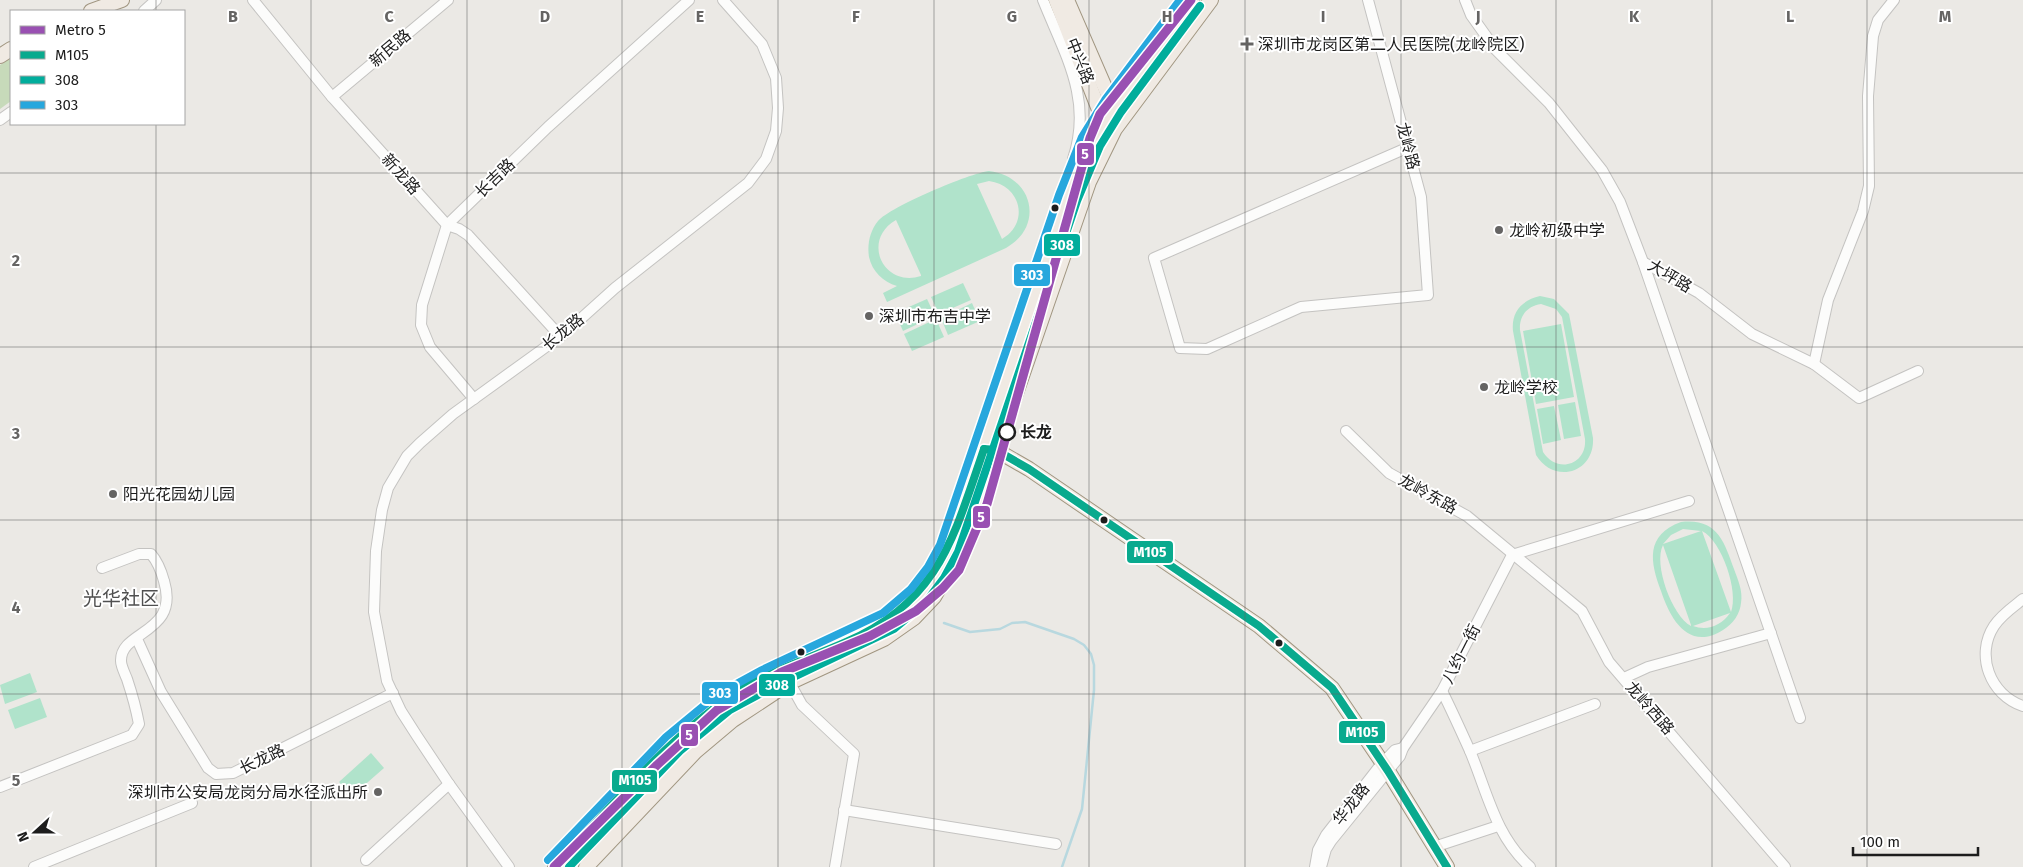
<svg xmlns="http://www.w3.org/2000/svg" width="2023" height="867" viewBox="0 0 2023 867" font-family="'Fira Sans','Noto Sans SC',sans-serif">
  <rect width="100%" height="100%" fill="#ebe9e5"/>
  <!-- forest -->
  <polygon fill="#c7daba" points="11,58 11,101 0,109 0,65"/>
  <!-- pitch -->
  <g fill="#b0e3cb" fill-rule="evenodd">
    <path d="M989,171C1033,176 1045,226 1006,248L887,302L883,293L897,286C883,282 872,271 869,257C867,244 870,231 878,221C890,207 970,173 989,171ZM989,181C1021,185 1030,223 1002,239L977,184ZM896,220L921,275V276C883,288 861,240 896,220Z"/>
    <polygon points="963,283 971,300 939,314 931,297"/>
    <path d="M1540,296L1554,299L1569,314L1593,438C1595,473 1554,485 1536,455L1513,331C1511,312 1522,300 1540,296ZM1541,304L1556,309L1562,317L1585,439C1587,465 1557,474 1543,452L1520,330C1519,316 1527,306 1541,304Z"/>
    <polygon points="927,299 935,316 903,331 895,313"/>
    <polygon points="972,303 980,321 948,335 941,318"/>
    <polygon points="936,319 944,337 912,351 904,334"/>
    <polygon points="1561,324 1574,397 1536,404 1523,331"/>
    <polygon points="1575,402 1581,436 1564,439 1558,405"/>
    <polygon points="1554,406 1561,440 1543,444 1537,409"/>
    <path d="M1681,522C1717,518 1724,541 1734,569C1738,580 1743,591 1741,603C1740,614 1733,624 1723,630C1688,652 1670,618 1661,591C1650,562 1645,535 1681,522ZM1683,529L1701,531L1663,544L1671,535ZM1702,531C1722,541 1739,592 1731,612ZM1663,545L1691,625V626C1672,616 1653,564 1663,545ZM1730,613C1721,626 1707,631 1693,626Z"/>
    <polygon points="30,673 37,692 5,704 0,685"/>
    <polygon points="40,698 47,717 15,729 8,710"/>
    <polygon points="371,753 384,768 352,796 339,782"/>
  </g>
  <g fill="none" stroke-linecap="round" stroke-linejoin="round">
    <!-- stream -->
    <polyline stroke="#b8d8df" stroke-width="2.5" points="944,623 970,632 1000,629 1012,623 1025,622 1074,639 1084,645 1091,654 1094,665 1094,690 1082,809 1062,867"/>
    <!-- minor casing -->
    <g stroke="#c4c3c1" stroke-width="12">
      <g id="minor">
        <polyline points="253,0 332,97 447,225 459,229 468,235 560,336"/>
        <path d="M1043,0C1065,55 1093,99 1073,159L1082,163"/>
        <polyline points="1368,0 1421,197 1428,295 1301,307 1207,349 1180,348 1154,258 1409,147"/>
        <polyline points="1465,0 1471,15 1496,50 1549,103 1602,170 1620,202 1643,262 1699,293 1752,334 1814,364 1859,398 1918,371"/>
        <polyline points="144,11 156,0"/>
        <polyline points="332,97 448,0"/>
        <polyline points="0,120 11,112"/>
        <polyline points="1643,262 1800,718"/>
        <polyline points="1814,364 1828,300 1863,211 1869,186 1868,96 1873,36 1878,20 1894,0"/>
        <polyline points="474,399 430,347 421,325 422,305 447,225 548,127 689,0"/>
        <polyline points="1346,431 1389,473 1467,516 1582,611 1609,662 1785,867"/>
        <polyline points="1512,555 1689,501"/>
        <path d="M2023,599C2013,607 2001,615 1994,626C1975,655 1990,695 2023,706"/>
        <polyline points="137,639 161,692 208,768 216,774 233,773 393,693"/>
        <polyline points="787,678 802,705 854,754 835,867"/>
        <polyline points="1624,678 1648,667 1771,633"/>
        <path d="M1442,691C1452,711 1461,731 1470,751C1488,794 1495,835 1530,867"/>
        <polyline points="1470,751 1595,704"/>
        <path d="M0,787L132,735L139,724C136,708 132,694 127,679C125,674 121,666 121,661C120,630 180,634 164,581C161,570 158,562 151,554H139L102,568"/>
        <polyline points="844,810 1056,844"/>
        <polyline points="1434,847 1498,826"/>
        <polyline points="366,860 449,784"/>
        <polyline points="34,867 192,803"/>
        <polyline points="509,867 449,784 417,736 401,711 387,681 374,612 376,551 382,510 388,488 407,456 420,443 453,414 565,333 615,288 748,183 766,159 776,131 778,108 776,78 762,44 723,0"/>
        <polyline points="1315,867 1318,850 1326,835 1379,767 1395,750 1403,748"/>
        <polyline points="1321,867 1326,849 1331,841 1400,756 1403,748 1442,691 1512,555"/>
      </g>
    </g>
    <!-- major casing -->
    <g stroke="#a19681" stroke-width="16">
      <g id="major">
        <polyline points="1056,0 1103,120 1109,124"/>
        <polyline points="1067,0 1113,106 1113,113"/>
        <polyline points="91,11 122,0"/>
        <polyline points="0,56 11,49"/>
        <polyline points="988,449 996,450 1029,469 1259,626 1332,688 1388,771 1447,867"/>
        <polyline points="555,867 673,744 724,702 766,679 888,621 918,596 936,573 949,549 984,449 1068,198 1091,141 1113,106 1192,0"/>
        <polyline points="586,867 695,752 733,720 789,683 884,639 914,618 934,597 956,559 994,457 1089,182 1115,129 1211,0"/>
      </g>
    </g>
    <!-- minor -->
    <use href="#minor" stroke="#fcfcfb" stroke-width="10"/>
    <!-- major -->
    <use href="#major" stroke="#f0eae3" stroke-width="14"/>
    <!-- bus-1 casing -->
    <g stroke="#fff" stroke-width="11">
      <g id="bus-1">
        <polyline points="984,449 996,450 1029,469 1259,626 1332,688 1388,771 1447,867"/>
        <path d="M555,867C610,808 664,742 731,696C765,673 807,659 844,643C939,602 953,539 984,449"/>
      </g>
    </g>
    <!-- bus-2 casing -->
    <g stroke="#fff" stroke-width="11">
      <polyline id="bus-2" points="569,867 680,751 730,710 771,688 894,629 926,602 944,578 958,552 1077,201 1100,146 1121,112 1200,6"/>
    </g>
    <!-- bus-3 casing -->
    <g stroke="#fff" stroke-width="11">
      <polyline id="bus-3" points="548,860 666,737 718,694 762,670 883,613 911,589 928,567 940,545 1059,195 1082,137 1105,100 1180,0"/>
    </g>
    <!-- bus-1 -->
    <use href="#bus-1" stroke="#09aa8e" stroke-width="8"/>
    <!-- bus-2 -->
    <use href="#bus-2" stroke="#01ad9c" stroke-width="8"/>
    <!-- bus-3 -->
    <use href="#bus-3" stroke="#27a7dd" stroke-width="8"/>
    <!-- metro-1 casing -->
    <g stroke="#fff" stroke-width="12">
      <polyline id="metro-1" points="554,867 657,765 717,710 782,672 870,636 916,611 943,588 959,570 987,504 1090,138 1100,114 1191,0"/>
    </g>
    <!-- metro-1 -->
    <use href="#metro-1" stroke="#9950b2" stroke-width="9"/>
  </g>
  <!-- grid -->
  <path fill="none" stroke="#656463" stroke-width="1" stroke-opacity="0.55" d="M156,0V11M311,0V867M467,0V867M622,0V867M778,0V867M934,0V867M1089,0V867M1245,0V867M1401,0V867M1556,0V867M1712,0V867M1867,0V867M156,124V867M0,173H2023M0,347H2023M0,520H2023M0,694H2023"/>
  <!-- markers -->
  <g fill="#656463" stroke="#fff" stroke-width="2">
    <path d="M1244.5 36.5h5v5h5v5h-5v5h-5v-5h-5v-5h5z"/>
    <circle cx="1499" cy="230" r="5"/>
    <circle cx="869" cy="316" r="5"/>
    <circle cx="1484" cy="387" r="5"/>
    <circle cx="113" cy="494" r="5"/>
    <circle cx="378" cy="792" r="5"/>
  </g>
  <g fill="#1d1d1d" stroke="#fff" stroke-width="2">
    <circle cx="1055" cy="208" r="4.5"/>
    <circle cx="1104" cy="520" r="4.5"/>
    <circle cx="1279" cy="643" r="4.5"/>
    <circle cx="801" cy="652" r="4.5"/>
  </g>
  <circle fill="#fff" stroke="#1d1d1d" stroke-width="2.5" cx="1007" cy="432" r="8"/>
  <g text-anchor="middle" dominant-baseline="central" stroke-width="4" stroke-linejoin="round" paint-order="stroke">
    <!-- poi labels -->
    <g font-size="16" fill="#1d1d1d" stroke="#fff" text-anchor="start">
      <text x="1258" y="44">深圳市龙岗区第二人民医院(龙岭院区)</text>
      <text x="1509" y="230">龙岭初级中学</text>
      <text x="879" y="316">深圳市布吉中学</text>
      <text x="1494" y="387">龙岭学校</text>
      <text x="123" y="494">阳光花园幼儿园</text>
      <text x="368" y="792" text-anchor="end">深圳市公安局龙岗分局水径派出所</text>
    </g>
    <!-- street labels -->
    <g font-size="16" fill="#1d1d1d" stroke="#fff">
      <text transform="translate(390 48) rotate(-40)">新民路</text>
      <text transform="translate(1080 61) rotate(68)">中兴路</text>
      <text transform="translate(1408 146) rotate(75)">龙岭路</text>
      <text transform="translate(401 174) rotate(48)">新龙路</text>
      <text transform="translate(495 178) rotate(-44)">长吉路</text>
      <text transform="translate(1670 276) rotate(31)">大坪路</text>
      <text transform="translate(563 332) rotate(-39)">长龙路</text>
      <text transform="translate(1428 494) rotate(29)">龙岭东路</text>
      <text transform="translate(1461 654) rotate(-63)">八约一街</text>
      <text transform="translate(1650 708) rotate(49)">龙岭西路</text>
      <text transform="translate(262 759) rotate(-25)">长龙路</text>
      <text transform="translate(1351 804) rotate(-52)">华龙路</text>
    </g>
    <!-- stop labels -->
    <g font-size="16" font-weight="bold" fill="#1d1d1d" stroke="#fff" text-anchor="start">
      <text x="1020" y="432">长龙</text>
    </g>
    <!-- quarter labels -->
    <g font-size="19" fill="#505050" stroke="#fff">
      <text x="121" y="598">光华社区</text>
    </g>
  </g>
  <g font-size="16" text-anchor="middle" font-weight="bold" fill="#656463" stroke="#fff" stroke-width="4" stroke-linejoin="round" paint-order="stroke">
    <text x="233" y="22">B</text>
    <text x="389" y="22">C</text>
    <text x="545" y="22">D</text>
    <text x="700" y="22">E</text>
    <text x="856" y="22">F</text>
    <text x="1012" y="22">G</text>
    <text x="1167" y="22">H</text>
    <text x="1323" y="22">I</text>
    <text x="1478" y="22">J</text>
    <text x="1634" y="22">K</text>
    <text x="1790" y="22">L</text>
    <text x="1945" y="22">M</text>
    <text x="16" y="266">2</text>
    <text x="16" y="439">3</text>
    <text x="16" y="613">4</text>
    <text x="16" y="786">5</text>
  </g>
  <g stroke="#fff" stroke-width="2">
    <rect x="1076" y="142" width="19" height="24" rx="5" fill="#9950b2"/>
    <rect x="1043" y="233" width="38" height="24" rx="5" fill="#01ad9c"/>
    <rect x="1013" y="263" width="38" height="24" rx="5" fill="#27a7dd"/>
    <rect x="972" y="505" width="19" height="24" rx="5" fill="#9950b2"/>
    <rect x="1126" y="540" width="48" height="24" rx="5" fill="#09aa8e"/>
    <rect x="758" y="673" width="38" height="24" rx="5" fill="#01ad9c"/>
    <rect x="701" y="681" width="38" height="24" rx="5" fill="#27a7dd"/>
    <rect x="1338" y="720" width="48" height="24" rx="5" fill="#09aa8e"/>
    <rect x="680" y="723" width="19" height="24" rx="5" fill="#9950b2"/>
    <rect x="611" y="769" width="47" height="24" rx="5" fill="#09aa8e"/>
  </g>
  <g font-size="14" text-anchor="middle" font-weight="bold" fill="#fff">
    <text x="1085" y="159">5</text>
    <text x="1062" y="250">308</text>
    <text x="1032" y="280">303</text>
    <text x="981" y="522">5</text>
    <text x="1150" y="557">M105</text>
    <text x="777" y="690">308</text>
    <text x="720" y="698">303</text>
    <text x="1362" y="737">M105</text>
    <text x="689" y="740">5</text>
    <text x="635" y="785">M105</text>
  </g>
  <!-- legend -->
  <rect x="10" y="10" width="175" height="115" fill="#ffffff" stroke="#a5a5a5"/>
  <rect x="20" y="26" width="25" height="8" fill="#9950b2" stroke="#a5a5a5"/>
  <text x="55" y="35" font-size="15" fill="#1d1d1d">Metro 5</text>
  <rect x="20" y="51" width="25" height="8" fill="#09aa8e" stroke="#a5a5a5"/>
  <text x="55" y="60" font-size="15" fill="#1d1d1d">M105</text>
  <rect x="20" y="76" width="25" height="8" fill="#01ad9c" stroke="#a5a5a5"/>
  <text x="55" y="85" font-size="15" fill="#1d1d1d">308</text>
  <rect x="20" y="101" width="25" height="8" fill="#27a7dd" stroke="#a5a5a5"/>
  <text x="55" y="110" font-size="15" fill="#1d1d1d">303</text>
  <!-- north arrow -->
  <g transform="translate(35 832) rotate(249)" stroke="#ffffff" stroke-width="4" paint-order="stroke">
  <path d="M0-4L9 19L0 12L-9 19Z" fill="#1d1d1d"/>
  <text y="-8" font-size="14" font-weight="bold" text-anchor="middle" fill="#1d1d1d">N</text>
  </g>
  <!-- scale -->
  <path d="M1853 847v8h125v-8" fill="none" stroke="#1d1d1d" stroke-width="2.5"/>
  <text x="1860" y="847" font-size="15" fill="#1d1d1d" stroke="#ffffff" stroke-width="4" paint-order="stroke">100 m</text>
</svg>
